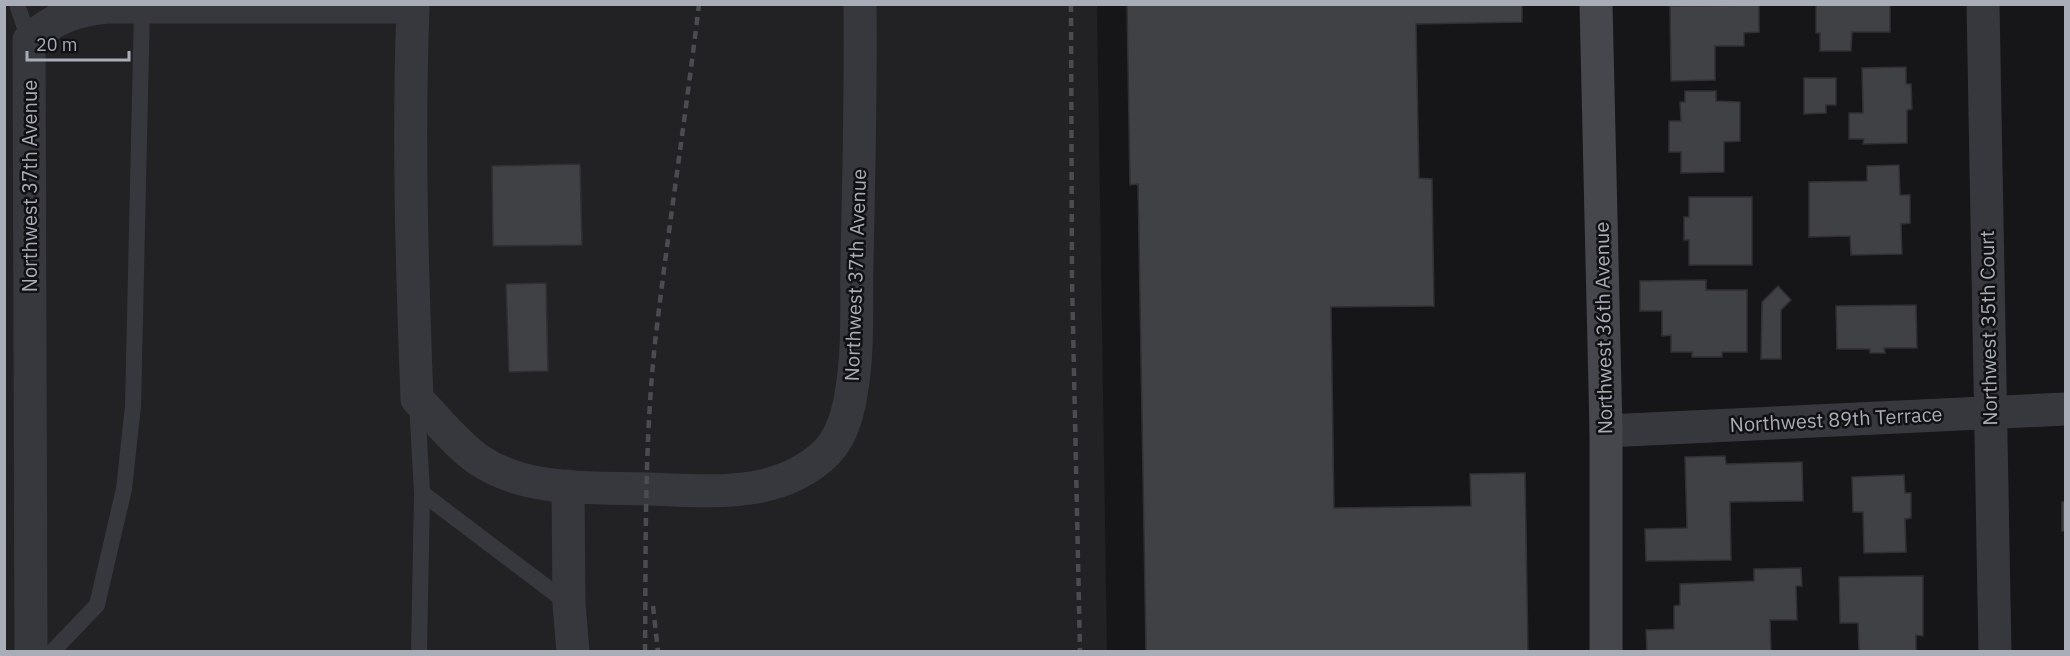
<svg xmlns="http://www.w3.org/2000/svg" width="2070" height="656" viewBox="0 0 2070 656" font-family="'IBM Plex Sans',sans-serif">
  <rect width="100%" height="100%" fill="#161618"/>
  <!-- built -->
  <polygon fill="#222225" points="4,5 1097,5 1107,651 5,651"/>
  <!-- building -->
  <g fill="#404145" stroke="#303034" stroke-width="1.5">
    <polygon points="1127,4 1522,4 1522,22 1416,24 1419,178 1432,179 1434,306 1331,307 1334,508 1471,506 1470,474 1525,473 1528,652 1146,652 1138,184 1130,185"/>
    <polygon points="1816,4 1890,4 1890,32 1852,32 1851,51 1820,51 1820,33 1816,33"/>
    <polygon points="1759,5 1759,32 1744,33 1744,46 1715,46 1715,80 1671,81 1670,6"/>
    <polygon points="1906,67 1906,84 1911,84 1912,109 1907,110 1907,143 1863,144 1864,139 1849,139 1849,113 1863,113 1862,68"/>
    <polygon points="1804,78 1836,78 1836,105 1826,105 1826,113 1804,114"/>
    <polygon points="1685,91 1716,91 1716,101 1740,102 1740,141 1724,142 1724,172 1681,173 1681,152 1669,152 1669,121 1681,121 1680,102 1685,102"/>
    <polygon points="580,164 582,245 493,246 492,166"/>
    <polygon points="1899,165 1900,195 1910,195 1910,223 1901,224 1902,254 1851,255 1850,236 1809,237 1809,182 1867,181 1867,166"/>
    <polygon points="1689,197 1752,197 1752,265 1689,265 1689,240 1684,240 1684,217 1689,217"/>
    <polygon points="1706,280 1706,290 1747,290 1747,352 1722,352 1722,357 1692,357 1692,352 1671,352 1671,335 1662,336 1662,311 1640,311 1640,281"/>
    <polygon points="546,283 548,371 509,372 506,284"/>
    <polygon points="1778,286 1791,300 1781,310 1781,359 1761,359 1762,302"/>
    <polygon points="1916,305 1917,348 1884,348 1885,353 1870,353 1870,349 1837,349 1836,306"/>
    <polygon points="1725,456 1726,464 1802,462 1803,501 1730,502 1731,560 1646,561 1645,529 1687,528 1685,457"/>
    <polygon points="1904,475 1905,493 1911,493 1911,518 1905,519 1906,552 1864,553 1863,512 1853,512 1852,477"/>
    <rect x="2062" y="502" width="4" height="29"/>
    <polygon points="1801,568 1802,586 1796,586 1797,620 1770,620 1771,652 1647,652 1646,630 1674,629 1674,606 1680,605 1680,584 1754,581 1754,569"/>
    <polygon points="1923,576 1923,636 1916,635 1916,652 1859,652 1858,623 1840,623 1839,577"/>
  </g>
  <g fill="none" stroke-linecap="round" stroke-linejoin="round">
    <!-- lane -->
    <g stroke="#37383d" stroke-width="16">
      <polyline points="17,4 29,40"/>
      <polyline points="417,403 422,493 419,652"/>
      <polyline points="422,493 569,604"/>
      <polyline points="52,652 97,605 124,489 133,406 142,7"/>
    </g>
    <!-- street -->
    <g stroke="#37383d" stroke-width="33">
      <polyline points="1983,4 1995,652"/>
      <polyline points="1606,431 2066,409"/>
      <polyline points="568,486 569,604 573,652"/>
      <path d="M31,652L29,40C55,18 72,11 106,7H413C408,138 412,269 417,399C437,419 456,444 479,460C528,493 594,487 650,489C710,491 780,499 827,452C841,437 848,414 851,394C859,351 856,303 857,259C859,174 861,89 860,4"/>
    </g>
    <!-- secondary -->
    <polyline stroke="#45474d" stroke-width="33" points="1596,4 1606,431 1606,652"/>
    <!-- rail -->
    <g stroke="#4a4c52" stroke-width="4.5" stroke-dasharray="8 6" stroke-linecap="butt">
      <polyline points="1071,4 1072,280 1080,652"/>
      <polyline points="653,606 658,652"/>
      <path d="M645,652C646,546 644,439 656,334C669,224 686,114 699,4"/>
    </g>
  </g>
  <g text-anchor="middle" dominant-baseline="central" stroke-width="5" stroke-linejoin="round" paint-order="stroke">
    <!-- street labels -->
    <g font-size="20" fill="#a8adb8" stroke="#111113">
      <text transform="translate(29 186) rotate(-90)">Northwest 37th Avenue</text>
      <text transform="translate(855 275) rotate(-88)">Northwest 37th Avenue</text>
      <text transform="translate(1603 328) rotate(-91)">Northwest 36th Avenue</text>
      <text transform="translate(1988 328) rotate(-91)">Northwest 35th Court</text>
      <text transform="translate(1836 419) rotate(-3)">Northwest 89th Terrace</text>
    </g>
  </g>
  <!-- border -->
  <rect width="2070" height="656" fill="none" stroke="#a8adb8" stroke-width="12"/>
  <!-- scale -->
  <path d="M27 51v9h102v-9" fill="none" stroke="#a8adb8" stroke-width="3"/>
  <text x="36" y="51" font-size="18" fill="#a8adb8" stroke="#111113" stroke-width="4.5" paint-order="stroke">20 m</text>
</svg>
